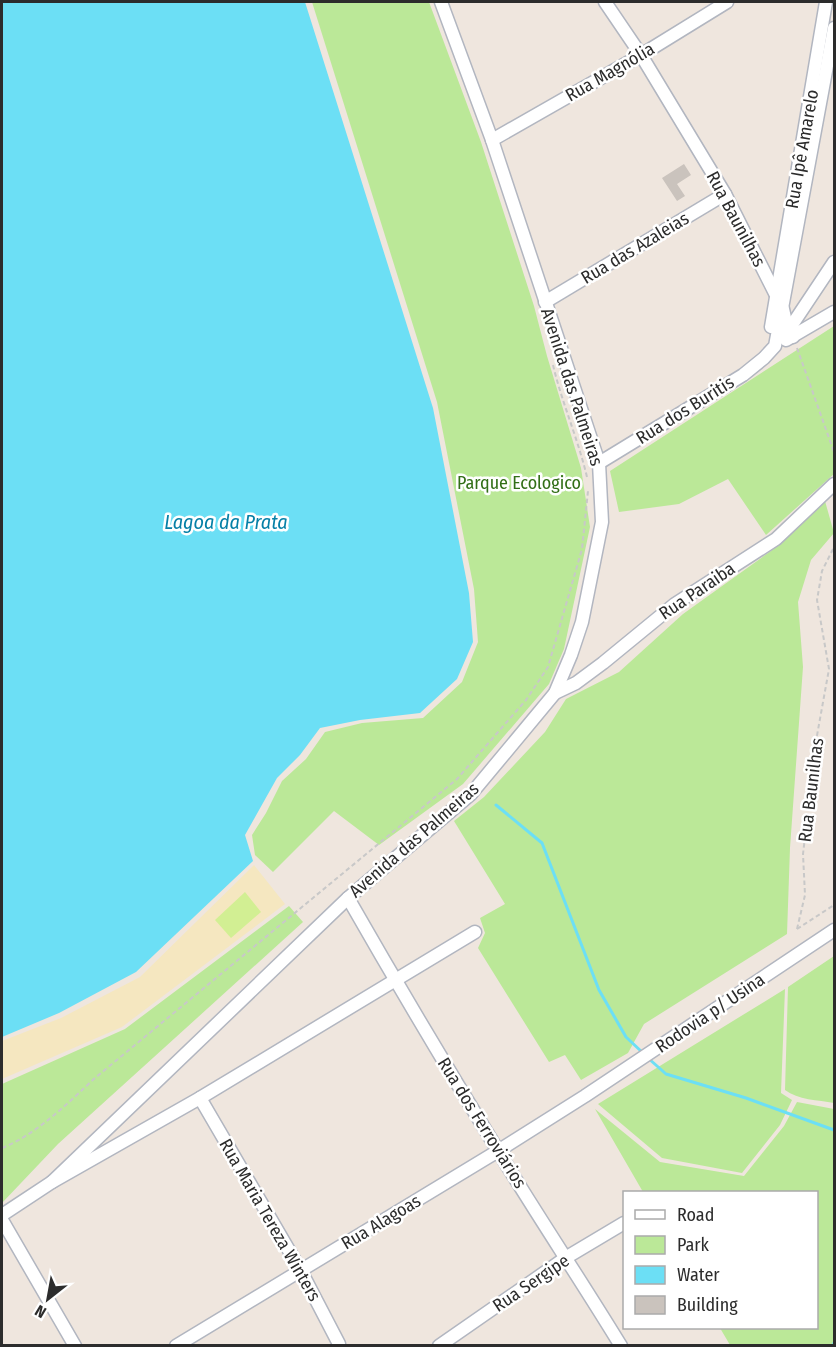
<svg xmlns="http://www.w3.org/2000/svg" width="836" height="1347" viewBox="0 0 836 1347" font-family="'Fira Sans Condensed',sans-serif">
  <rect width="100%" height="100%" fill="#efe6de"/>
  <!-- green -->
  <g fill="#bbe898">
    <polygon points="312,2 429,2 481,142 534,306 547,356 581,468 590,527 564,649 549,684 463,784 379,845 334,811 273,872 255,855 252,835 266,813 282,781 306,759 325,732 362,723 423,718 462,682 478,642 474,589 437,402"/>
    <polygon points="834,326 834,474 766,535 728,479 679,504 619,512 610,471"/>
    <polygon points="825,501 834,533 811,560 798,602 803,667 790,848 787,934 644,1024 628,1053 581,1080 565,1055 549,1062 478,948 485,933 480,918 505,904 454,821 484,797 545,732 566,699 619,672 683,614 782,543"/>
    <polygon points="289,906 303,922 58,1144 2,1203 2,1084 125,1029"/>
    <path d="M834,956V1103C818,1100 798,1100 785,1090L788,987Z"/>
    <polygon points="785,989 781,1093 792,1100 780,1125 742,1173 662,1158 598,1104"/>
    <polygon points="797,1102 834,1109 834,1345 730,1345 720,1328 816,1328 816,1192 643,1192 595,1109 660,1162 744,1176 784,1126"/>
  </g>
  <!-- sand -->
  <polygon fill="#f5e7c0" points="254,865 285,904 122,1027 2,1079 2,1041 61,1018 140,977"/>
  <!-- pitch -->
  <polygon fill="#d2ef93" points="245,892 261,912 231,938 215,920"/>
  <!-- water -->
  <polygon fill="#6cdff5" points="2,2 305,2 433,408 469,593 473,642 457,679 420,713 360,720 320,728 300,755 277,778 245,835 253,861 136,972 59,1013 2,1037"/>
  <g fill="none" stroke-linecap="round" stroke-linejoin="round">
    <!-- stream -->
    <g stroke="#6cdff5" stroke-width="3">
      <polyline points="496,805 542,843 599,990 626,1037 643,1053"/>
      <polyline points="648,1058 666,1074 746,1098 834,1130"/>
      <polyline points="833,1346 834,1343"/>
    </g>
  </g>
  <!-- building -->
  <polygon fill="#cac3bd" points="684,164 691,175 677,184 685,196 677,201 662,178"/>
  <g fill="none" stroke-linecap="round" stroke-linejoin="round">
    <!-- minor casing -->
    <g stroke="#b2b6c0" stroke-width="15">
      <g id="minor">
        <polyline points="605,2 641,55 725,194 783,309 788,331 793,337"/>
        <polyline points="492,140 641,55 727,2"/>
        <polyline points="545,302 725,194"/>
        <polyline points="771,327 826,2"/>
        <polyline points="786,331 788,331 834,262"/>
        <polyline points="786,340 834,312"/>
        <polyline points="599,463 743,375 764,358 775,346 834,28"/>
        <polyline points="555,693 576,683 603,663 675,604 776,539 834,484"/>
        <path d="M348,898C396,982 446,1066 497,1149C537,1215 580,1279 621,1346"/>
        <polyline points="200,1098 301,1271 339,1344"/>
        <polyline points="52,1182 348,898 471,794 555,693 571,655 582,622 602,522 599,463 492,140 441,2"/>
        <polyline points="2,1215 52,1182 200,1098 475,932"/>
        <polyline points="2,1220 75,1346"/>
        <polyline points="176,1346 498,1151 585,1096 834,930"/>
        <polyline points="439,1346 567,1257 624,1223"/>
      </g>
    </g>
    <!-- path -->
    <g stroke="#c8c8c8" stroke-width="2" stroke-dasharray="4.5 3" stroke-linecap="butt">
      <polyline points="797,348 834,452"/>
      <path d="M553,365C562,403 578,439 587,477"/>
      <polyline points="797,929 805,895 803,854 816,741 829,669 817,600 822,571 834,547"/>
      <polyline points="797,929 834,905"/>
      <path d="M2,1148C37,1134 67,1104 95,1078L457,779L526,700L548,667L582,549L588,491"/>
    </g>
    <!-- minor -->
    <use href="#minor" stroke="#fff" stroke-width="12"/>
  </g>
  <g text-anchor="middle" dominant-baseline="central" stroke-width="5" stroke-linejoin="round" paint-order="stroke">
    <!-- street labels -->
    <g font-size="18" fill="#2c2c2c" stroke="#fff">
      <text transform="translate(610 72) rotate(-30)">Rua Magnólia</text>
      <text transform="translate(802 149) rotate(-80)">Rua Ipê Amarelo</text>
      <text transform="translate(736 219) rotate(62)">Rua Baunilhas</text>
      <text transform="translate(635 248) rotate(-31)">Rua das Azaleias</text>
      <text transform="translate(572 387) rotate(72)">Avenida das Palmeiras</text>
      <text transform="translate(685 410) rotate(-32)">Rua dos Buritis</text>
      <text transform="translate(697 591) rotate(-34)">Rua Paraiba</text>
      <text transform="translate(811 790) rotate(-83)">Rua Baunilhas</text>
      <text transform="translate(414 840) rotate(-41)">Avenida das Palmeiras</text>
      <text transform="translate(710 1013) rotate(-34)">Rodovia p/ Usina</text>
      <text transform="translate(482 1123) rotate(58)">Rua dos Ferroviários</text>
      <text transform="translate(270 1220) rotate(60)">Rua Maria Tereza Winters</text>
      <text transform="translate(381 1222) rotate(-31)">Rua Alagoas</text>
      <text transform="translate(531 1283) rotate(-34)">Rua Sergipe</text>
    </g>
    <!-- park labels -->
    <g font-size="18" fill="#326f17" stroke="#fff">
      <text x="519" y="483">Parque Ecologico</text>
    </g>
    <!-- water labels -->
    <g font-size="20" font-style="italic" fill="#0680a7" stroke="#fff">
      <text x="226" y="522">Lagoa da Prata</text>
    </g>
  </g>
  <!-- border -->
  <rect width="836" height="1347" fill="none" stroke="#2c2c2c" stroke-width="6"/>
  <!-- legend -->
  <rect x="623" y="1191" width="195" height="138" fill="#ffffff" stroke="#ababab" stroke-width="1.5"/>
  <rect x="635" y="1210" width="30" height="9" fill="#ffffff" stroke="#ababab" stroke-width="1.5"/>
  <text x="677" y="1221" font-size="18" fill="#2c2c2c">Road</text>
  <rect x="635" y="1236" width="30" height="18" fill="#bbe898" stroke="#ababab" stroke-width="1.5"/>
  <text x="677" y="1251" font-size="18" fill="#2c2c2c">Park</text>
  <rect x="635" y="1266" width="30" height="18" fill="#6cdff5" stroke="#ababab" stroke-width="1.5"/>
  <text x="677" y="1281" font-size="18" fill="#2c2c2c">Water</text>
  <rect x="635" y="1296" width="30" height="18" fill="#cac3bd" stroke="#ababab" stroke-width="1.5"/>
  <text x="677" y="1311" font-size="18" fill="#2c2c2c">Building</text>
  <!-- north arrow -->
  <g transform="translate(48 1299) rotate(211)" stroke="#ffffff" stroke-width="4.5" paint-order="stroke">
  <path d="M0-4.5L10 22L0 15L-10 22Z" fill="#2c2c2c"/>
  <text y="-9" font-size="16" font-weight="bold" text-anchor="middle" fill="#2c2c2c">N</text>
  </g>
</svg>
